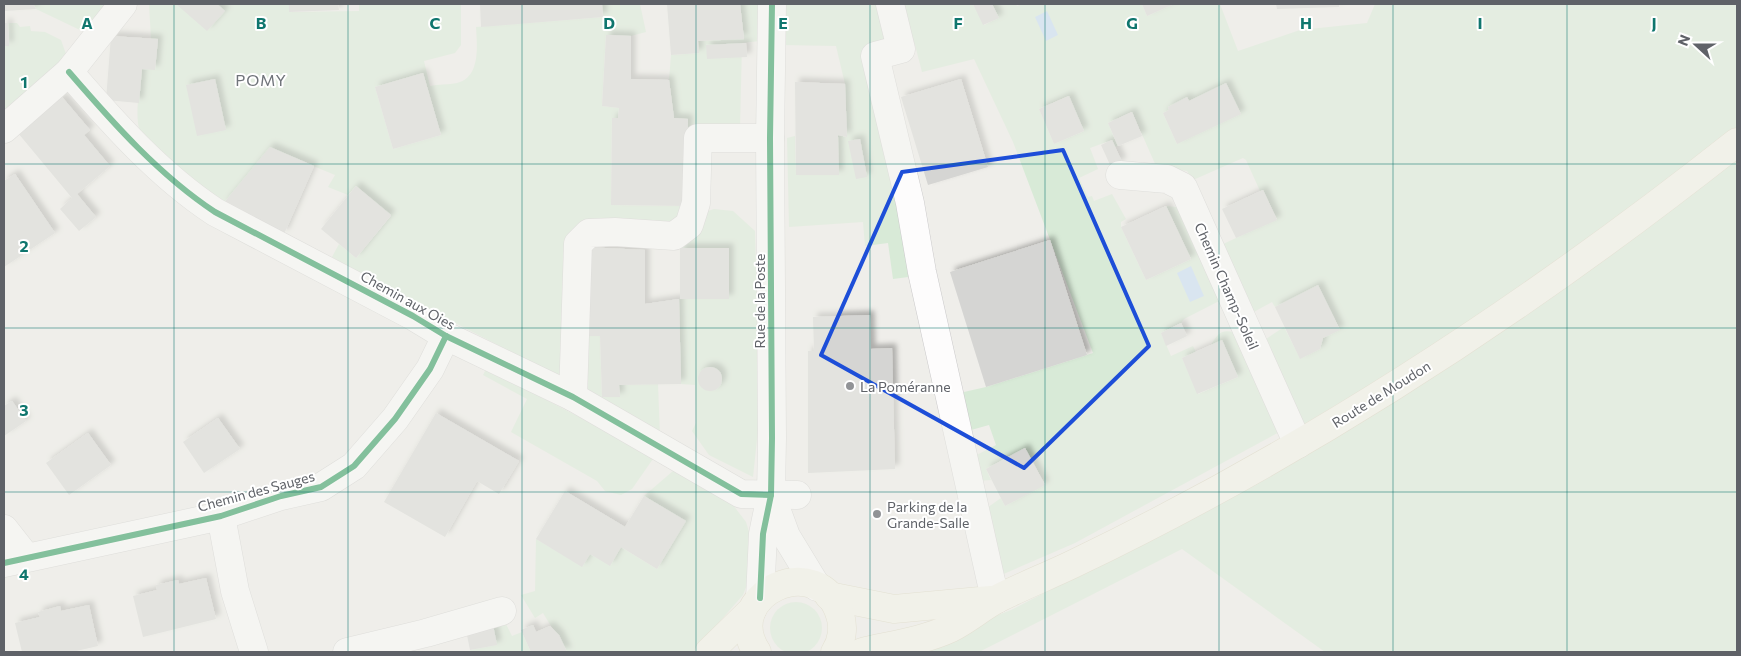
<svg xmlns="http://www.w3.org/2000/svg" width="1741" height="656" viewBox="0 0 1741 656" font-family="Commissioner,sans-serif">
  <defs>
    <filter id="shadow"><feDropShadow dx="4.5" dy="-4.5" stdDeviation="2.5" flood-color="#0004"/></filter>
  </defs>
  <rect width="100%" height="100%" fill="#efeeea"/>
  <!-- green -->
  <g fill="#d8ead7" fill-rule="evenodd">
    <polygon points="33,4 110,4 89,28 80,30 36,9"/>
    <path d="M149,4H289L290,12L359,11V4H461V45L455,53L424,61L430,86C438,84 449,85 457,83C481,77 477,45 476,27L603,17L602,4H640L646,32L631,36L606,35L602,106L619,108L618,118H612L611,205L687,206V223L584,225L566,380L391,290L332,257L339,244L356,258L391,216L356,186L348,195L328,187L335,175L270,148L223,204C202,190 140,148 138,123C136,106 140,86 142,69H155L158,40L151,39ZM423,73L441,135L393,149L375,87Z"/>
    <polygon points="740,4 759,4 759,41 742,43 740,129 687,131 687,119 674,118 669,80 671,55 698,53 698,41 744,38"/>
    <polygon points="784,4 883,4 891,37 868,47 916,276 893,279 888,243 865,246 863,222 789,227 787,138 795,136 796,175 838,175 838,135 847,137 845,84 836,46 782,45"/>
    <path d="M900,4H973L984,25L998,18L992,4H1016L1017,6L1022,4H1142L1147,16L1174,4H1220L1238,51L1300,30L1367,23L1375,4H1737V652H1325L1182,549L979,652H902L1011,610L1170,528L1383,377L1301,426L1263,341L1284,327L1300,358L1320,349L1323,338L1340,329L1318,286L1275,307L1272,302L1250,314L1221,245L1277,219L1263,190L1260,191L1246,160L1243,158L1193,180L1187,171L1156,166L1133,114L1131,112L1108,123L1118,146L1115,147L1112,140L1090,148L1098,169L1079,178L1088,197L1092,196L1094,201L1112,194L1126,219L1121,222V227L1146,280L1191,259L1166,206L1186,208L1225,298L1184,319L1181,323L1161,333L1171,356L1193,346L1196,352L1182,358L1198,394L1238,377L1222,341L1211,345C1219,330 1225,328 1241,335L1283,430L1075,543L999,576L984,510L1001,498L1005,506L1045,484L1025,448L986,469L991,480L977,481L969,459L996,445L989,425L964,432L955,394L986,387L1093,353L1013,142L974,59L922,72L915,45ZM1226,84L1177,144L1163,113L1169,110L1168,107L1187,98L1189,101ZM1068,96L1084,131L1054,144L1039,109Z"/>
    <polygon points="8,23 17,23 20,27 30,26 31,31 45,32 61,40 66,54 52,71 4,113 4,46 9,45"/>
    <polygon points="714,209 733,211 755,231 760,411 753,477 709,455 692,431 696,423 695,385 681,384 679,299 729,299 728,248 680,248 702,213"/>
    <polygon points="581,336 600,336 602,397 620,397 619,385 658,384 660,436 585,393"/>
    <polygon points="486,369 655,456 632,489 621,495 605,491 597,481 511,432 527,399 483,375"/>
    <path d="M673,471L733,505L746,522L751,538L748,582L743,595L693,652H567C560,637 551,627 543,613L535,618L521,595L535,591L536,539L582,566L590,554L610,565L621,547L657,569L685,521L644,496Z"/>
    <circle cx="796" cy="628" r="26"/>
    <polygon points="504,620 512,636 522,632 531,652 471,652 470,650 496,645 493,625"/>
  </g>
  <!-- water -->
  <g fill="#bfdaf8">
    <polygon points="1047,11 1058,35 1046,41 1035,17"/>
    <polygon points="1191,266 1204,296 1190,302 1177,273"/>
  </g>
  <!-- building -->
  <g fill="#d5d5d3" filter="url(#shadow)">
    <polygon points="4,4 33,4 36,9 4,11"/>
    <polygon points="176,4 217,4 225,11 207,31"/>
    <polygon points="289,4 338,4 339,10 289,12"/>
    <polygon points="480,4 602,4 603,17 481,27"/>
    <polygon points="667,4 740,4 744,39 698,41 699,53 671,55"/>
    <polygon points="973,4 992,4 999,18 983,25"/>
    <polygon points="1142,4 1174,4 1147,16"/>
    <polygon points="1276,4 1339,4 1339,7 1277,9"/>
    <polygon points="4,23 8,23 9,46 4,46"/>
    <polygon points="606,35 631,36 631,79 669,80 674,118 688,119 687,206 611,205 612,118 618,118 619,108 602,106"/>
    <polygon points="111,36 158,39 155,70 142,69 139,103 106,100"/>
    <polygon points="746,43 747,57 707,59 706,45"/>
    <polygon points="423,73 441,135 393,149 375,87"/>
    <polygon points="215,79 226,130 197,136 186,85"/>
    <polygon points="961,79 988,167 928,185 901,97"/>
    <polygon points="795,82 845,84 847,137 838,135 839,175 796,175"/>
    <polygon points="1226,83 1241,114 1177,144 1163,113 1169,110 1168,107 1187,97 1189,101"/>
    <polygon points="1069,96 1084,131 1054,144 1039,109"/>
    <polygon points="62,97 90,130 84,135 110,166 77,194 96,217 79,231 60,209 72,198 18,133"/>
    <polygon points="1132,112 1142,136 1118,146 1108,123"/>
    <polygon points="860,139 867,177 856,179 848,141"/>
    <polygon points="1112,140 1122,162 1111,167 1101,145"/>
    <polygon points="270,147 314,166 284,234 223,204"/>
    <polygon points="15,174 55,233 4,267 4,181"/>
    <polygon points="356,186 391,215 356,258 321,229"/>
    <polygon points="1263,190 1277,220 1236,238 1222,209"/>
    <polygon points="1166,206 1191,259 1146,280 1121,227"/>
    <polygon points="1050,240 1087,355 986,387 950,272"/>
    <polygon points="585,247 645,250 645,304 679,299 681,384 619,385 620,397 602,397 600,336 581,336"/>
    <rect x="680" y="248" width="49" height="51"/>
    <polygon points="1318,285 1340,330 1323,338 1320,349 1300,359 1275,307"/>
    <polygon points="870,315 871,349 892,348 895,469 808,473 808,351 814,351 813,317"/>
    <polygon points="1181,323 1187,336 1166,346 1161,333"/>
    <polygon points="1222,340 1238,377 1197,394 1182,358"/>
    <circle cx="710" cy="379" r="12"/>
    <polygon points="12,401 26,421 4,436 4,406"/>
    <polygon points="436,413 519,461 499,494 477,481 445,537 384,502"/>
    <polygon points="218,418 240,449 204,473 183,442"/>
    <polygon points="88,433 111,465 69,495 46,463"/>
    <polygon points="1025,448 1045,485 1005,506 986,469"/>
    <polygon points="565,491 625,527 644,496 686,521 657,569 621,547 610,566 590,554 582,567 536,539"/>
    <polygon points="206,578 216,619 143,637 133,596 157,590 156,585 178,580 179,584"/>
    <polygon points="89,605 98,646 72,652 22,652 15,623 40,617 38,612 60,606 61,611"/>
    <polygon points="493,625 497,645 470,650 466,630"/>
    <polygon points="533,625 536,632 550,626 559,635 567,652 531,652 521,630"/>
  </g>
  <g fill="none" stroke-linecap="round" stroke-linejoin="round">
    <!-- minor casing -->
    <g stroke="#cbcacb" stroke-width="29">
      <g id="minor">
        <polyline points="890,4 901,49 875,56 910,203 922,272 991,581 997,599"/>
        <path d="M69,72C113,123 159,175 215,212L413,316L446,336L573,397L741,494L797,495"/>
        <polyline points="4,129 69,72 123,4"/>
        <polyline points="1120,175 1167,179 1183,187 1298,444"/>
        <polyline points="573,397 578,244 589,233 615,232 674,236 689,225 696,203 698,138 770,138"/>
        <polyline points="771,495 786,536 817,587"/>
        <polyline points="221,516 235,591 254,652"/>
        <polyline points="4,529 26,557"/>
        <polyline points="4,563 221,516 281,496 321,487 354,466 395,419 430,369 446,336"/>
        <polyline points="760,598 763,534 771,495 772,438 770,138 772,4"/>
        <polyline points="347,652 426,633 502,611"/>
      </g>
    </g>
    <!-- major casing -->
    <g stroke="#d6d0b8" stroke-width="29">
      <g id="major">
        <polyline points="829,596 894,609 991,600"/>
        <polyline points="709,652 752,610"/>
        <path d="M757,652C719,594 820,548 840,615C844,627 842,642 835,652"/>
        <path d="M862,652C891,645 923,641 951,628C967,620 982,607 999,598C1023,586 1048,576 1073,564C1311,450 1531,305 1737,142"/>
      </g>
    </g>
    <!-- minor -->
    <use href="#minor" stroke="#fdfcfc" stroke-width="28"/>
    <!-- major -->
    <use href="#major" stroke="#f4f3e9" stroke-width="28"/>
    <!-- cycleway casing -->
    <g stroke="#fff" stroke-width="9">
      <g id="cycleway">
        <path d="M69,72C113,123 159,175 215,212L413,316L446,336L573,397L741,494L771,495"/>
        <polyline points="4,563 221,516 281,496 321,487 354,466 395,419 430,369 446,336"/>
        <polyline points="760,598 763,534 771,495 772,438 770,138 772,4"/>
      </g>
    </g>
    <!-- cycleway -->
    <use href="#cycleway" stroke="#00873e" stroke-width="6"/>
  </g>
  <!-- marked area -->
  <path d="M0 0H1741V656H0ZM1063,150L1149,346L1024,468L821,355L902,172Z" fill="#efeeea" fill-opacity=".55" fill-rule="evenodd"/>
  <path fill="none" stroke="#1d4ed8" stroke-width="4" stroke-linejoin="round" d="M1063,150L1149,346L1024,468L821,355L902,172Z"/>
  <!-- grid -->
  <path fill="none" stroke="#0f766e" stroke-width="1" stroke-opacity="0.55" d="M174,4V652M348,4V652M522,4V652M696,4V652M870,4V652M1045,4V652M1219,4V652M1393,4V652M1567,4V652M4,164H1737M4,328H1737M4,492H1737"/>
  <!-- markers -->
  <g fill="#919396" stroke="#fff" stroke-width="2">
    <circle cx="850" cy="386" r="5"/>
    <circle cx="877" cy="514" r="5"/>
  </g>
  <g text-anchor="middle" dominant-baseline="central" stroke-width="4" stroke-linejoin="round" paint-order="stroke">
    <!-- street labels -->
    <g font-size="14" fill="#5f6268" stroke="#fff">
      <text transform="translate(1227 286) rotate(66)">Chemin Champ-Soleil</text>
      <text transform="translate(408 300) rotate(29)">Chemin aux Oies</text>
      <text transform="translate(759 301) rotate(-90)">Rue de la Poste</text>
      <text transform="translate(1381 394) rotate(-32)">Route de Moudon</text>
      <text transform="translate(256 491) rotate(-15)">Chemin des Sauges</text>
    </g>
    <!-- poi labels -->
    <g font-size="14" fill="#5f6268" stroke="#fff" text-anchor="start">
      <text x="860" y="386">La Poméranne</text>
      <text x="887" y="506">Parking de la<tspan x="887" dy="16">Grande-Salle</tspan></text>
    </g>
    <!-- quarter labels -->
    <g font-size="16" letter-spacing="1" fill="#70747a" stroke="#fff">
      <text x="261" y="79">POMY</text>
    </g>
  </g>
  <g font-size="16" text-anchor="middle" font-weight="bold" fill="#0f766e" stroke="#fff" stroke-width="4" stroke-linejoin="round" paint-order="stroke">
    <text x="87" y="29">A</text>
    <text x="261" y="29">B</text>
    <text x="435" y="29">C</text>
    <text x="609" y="29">D</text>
    <text x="783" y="29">E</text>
    <text x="958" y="29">F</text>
    <text x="1132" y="29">G</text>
    <text x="1306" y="29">H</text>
    <text x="1480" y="29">I</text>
    <text x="1654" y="29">J</text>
    <text x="24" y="88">1</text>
    <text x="24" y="252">2</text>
    <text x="24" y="416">3</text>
    <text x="24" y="580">4</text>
  </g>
  <!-- border -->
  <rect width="1741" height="656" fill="none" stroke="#5f6268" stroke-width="10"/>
  <!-- north arrow -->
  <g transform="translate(1696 45) rotate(291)" stroke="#ffffff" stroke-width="4" paint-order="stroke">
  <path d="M0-4L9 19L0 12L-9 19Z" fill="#5f6268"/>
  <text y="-8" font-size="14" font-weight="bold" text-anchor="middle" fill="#5f6268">N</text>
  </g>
</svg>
